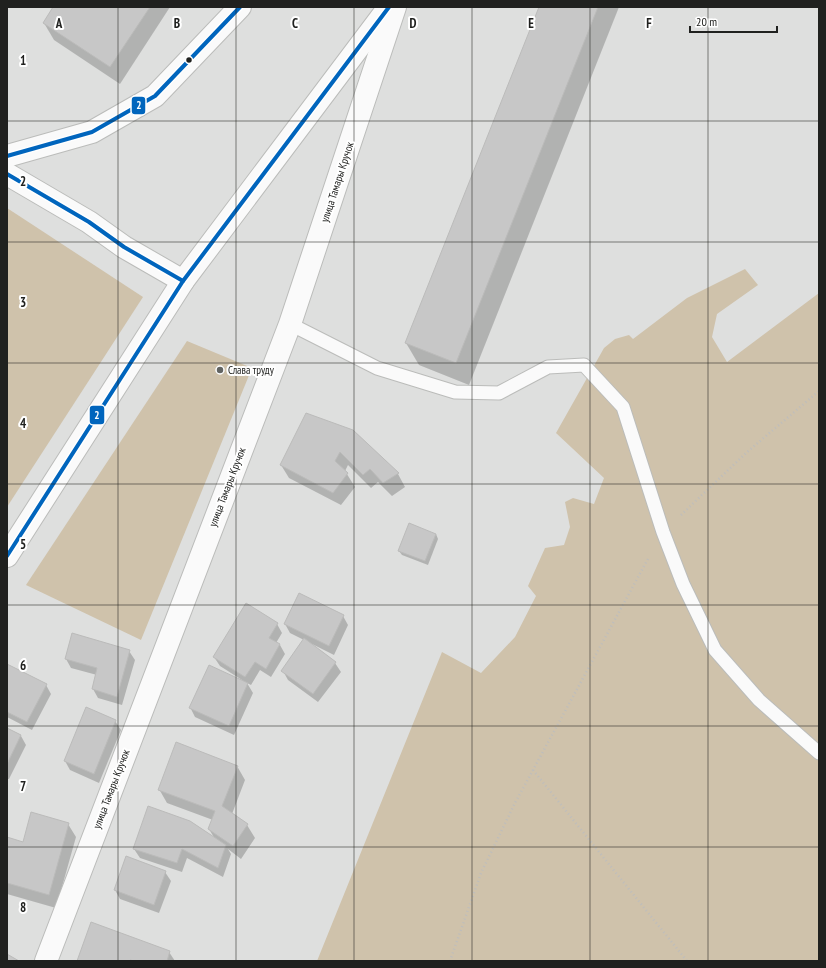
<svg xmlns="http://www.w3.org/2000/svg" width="826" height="968" viewBox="0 0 826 968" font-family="'PT Sans Narrow',sans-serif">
  <rect width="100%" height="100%" fill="#dedfde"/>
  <!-- green -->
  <g fill="#cfc2ab">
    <polygon points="7,208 143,297 7,507"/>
    <polygon points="745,269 758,285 717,314 712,337 727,362 819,293 819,961 317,961 442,652 481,673 515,637 536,596 528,586 545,548 564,545 570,527 565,502 573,498 594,504 604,478 556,433 604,348 615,339 629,335 633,339 687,298"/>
    <polygon points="187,341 252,368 141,640 26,585"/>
  </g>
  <!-- shadow -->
  <g fill="#0003">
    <polygon points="54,7 170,7 120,84 54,40 44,23"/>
    <polygon points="540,7 619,7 469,385 419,365 406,343"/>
    <polygon points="352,431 398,474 405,487 392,496 378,482 371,488 348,465 345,471 355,487 341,505 289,478 281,465"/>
    <polygon points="436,534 438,539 428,565 402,555 399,551"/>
    <polygon points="343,616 348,625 334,655 312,644 311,645 335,663 341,672 318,702 288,680 283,671 304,640 290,633 285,624"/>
    <polygon points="277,624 282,633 276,643 280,645 285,654 271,677 260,670 251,685 247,683 253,693 234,735 195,717 190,707 242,680 220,666 214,657"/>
    <polygon points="129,651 135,660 122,705 98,698 93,689 97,675 71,668 66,659"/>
    <polygon points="7,665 46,685 51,694 32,730 7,717"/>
    <polygon points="115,721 121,730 99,783 70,770 65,761"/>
    <polygon points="7,729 21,736 26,745 9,779 7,779"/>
    <polygon points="237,766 245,780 232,814 247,825 255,838 241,859 228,849 231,854 223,877 187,858 182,872 140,858 134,849 215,839 209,829 213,820 167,803 159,789"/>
    <polygon points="68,824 76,837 56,908 7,894 7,838 24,843"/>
    <polygon points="165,872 171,881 159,913 120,899 115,890"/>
    <polygon points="169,952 175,961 78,961"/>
  </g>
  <!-- building -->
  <g fill="#c7c7c7" stroke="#bbbbba">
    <polygon points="53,7 150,7 110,67 43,23"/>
    <polygon points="539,7 598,7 456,363 405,343"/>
    <polygon points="306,413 353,430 399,473 383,483 370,469 363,475 340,452 335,461 348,473 333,493 280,465"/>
    <polygon points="409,523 436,534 425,561 398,551"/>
    <polygon points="299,593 344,615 329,646 284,624"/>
    <polygon points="246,603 278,623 269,638 280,644 266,669 255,662 245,677 213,657"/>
    <polygon points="72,633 130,650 117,697 92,689 97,668 65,659"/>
    <polygon points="304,638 336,662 313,694 281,671"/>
    <polygon points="7,664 47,684 27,722 7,712"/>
    <polygon points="209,665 248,683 229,726 189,708"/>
    <polygon points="86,707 116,720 94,774 64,761"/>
    <polygon points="7,728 21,735 7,764"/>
    <polygon points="176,742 238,766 222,806 248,824 233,846 208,829 215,811 158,790"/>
    <polygon points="148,806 190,821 226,845 218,868 182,849 177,863 133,849"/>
    <polygon points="31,812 69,823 49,895 7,883 7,837 23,842"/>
    <polygon points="126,856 166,871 154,905 114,890"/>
    <polygon points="91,922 170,951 167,961 134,961 130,960 130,961 77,961"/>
    <polygon points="7,954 19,961 7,961"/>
  </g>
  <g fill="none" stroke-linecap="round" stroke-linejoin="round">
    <!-- service casing -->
    <g stroke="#bbbcba" stroke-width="15">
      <polyline id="service" points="290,324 377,368 455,392 499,393 548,367 584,365 623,407 663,532 683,584 715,650 759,700 819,753"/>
    </g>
    <!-- minor casing -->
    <g stroke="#bbbcba" stroke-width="24">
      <g id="minor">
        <polyline points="7,156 92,132 155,96 240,7"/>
        <polyline points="46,961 290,324 395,7"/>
      </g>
    </g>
    <!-- tertiary casing -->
    <g stroke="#bbbcba" stroke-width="24">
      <polyline id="tertiary" points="183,281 389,7"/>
    </g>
    <!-- secondary casing -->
    <g stroke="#bbbcba" stroke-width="24">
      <polyline id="secondary" points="7,174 89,222 124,247 183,281 7,556"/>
    </g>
    <!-- path -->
    <g stroke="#bdbdbd" stroke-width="2.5" stroke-dasharray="1 3" stroke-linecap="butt">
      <polyline points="681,515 746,453 819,391"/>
      <polyline points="533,770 687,961"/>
      <polyline points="450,961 481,873 515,803 649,557"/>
    </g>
    <!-- service -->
    <use href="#service" stroke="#fafafa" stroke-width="13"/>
    <!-- minor -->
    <use href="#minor" stroke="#fafafa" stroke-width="22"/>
    <!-- tertiary -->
    <use href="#tertiary" stroke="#fafafa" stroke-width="22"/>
    <!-- secondary -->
    <use href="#secondary" stroke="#fafafa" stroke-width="22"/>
    <!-- bus-1 casing -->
    <g stroke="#fff" stroke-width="7">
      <g id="bus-1">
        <polyline points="7,156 92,132 155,96 240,7"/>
        <polyline points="7,174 89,222 124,247 183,281"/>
        <polyline points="7,556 183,281 389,7"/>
      </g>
    </g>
    <!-- bus-1 -->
    <use href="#bus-1" stroke="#0065bd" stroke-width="4"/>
  </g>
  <!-- grid -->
  <path fill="none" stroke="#20211f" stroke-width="1" stroke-opacity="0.55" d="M118,7V961M236,7V961M354,7V961M472,7V961M590,7V961M708,7V961M7,121H819M7,242H819M7,363H819M7,484H819M7,605H819M7,726H819M7,847H819"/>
  <!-- markers -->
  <circle fill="#20211f" stroke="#fff" stroke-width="1.5" cx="189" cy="60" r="3.5"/>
  <circle fill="#626462" stroke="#fff" stroke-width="1.5" cx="220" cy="370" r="4"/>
  <g text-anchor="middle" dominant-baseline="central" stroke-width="4" stroke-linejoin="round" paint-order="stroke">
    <!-- street labels -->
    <g font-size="11" fill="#20211f" stroke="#fff">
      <text transform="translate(337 182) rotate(-72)">улица Тамары Кручок</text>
      <text transform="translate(227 487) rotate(-69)">улица Тамары Кручок</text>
      <text transform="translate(111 789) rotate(-69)">улица Тамары Кручок</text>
    </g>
    <!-- poi labels -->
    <g font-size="11" fill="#20211f" stroke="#fff" text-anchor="start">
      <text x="228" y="370">Слава труду</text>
    </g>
  </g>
  <g font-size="13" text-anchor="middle" font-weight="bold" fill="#20211f" stroke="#fff" stroke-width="4" stroke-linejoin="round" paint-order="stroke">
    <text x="59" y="28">A</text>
    <text x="177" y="28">B</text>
    <text x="295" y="28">C</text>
    <text x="413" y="28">D</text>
    <text x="531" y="28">E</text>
    <text x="649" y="28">F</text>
    <text x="23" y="65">1</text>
    <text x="23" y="186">2</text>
    <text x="23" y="307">3</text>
    <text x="23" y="428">4</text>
    <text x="23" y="549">5</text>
    <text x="23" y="670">6</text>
    <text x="23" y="791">7</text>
    <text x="23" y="912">8</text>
  </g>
  <g stroke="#fff" stroke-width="1.5">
    <rect x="131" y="96" width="15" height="19" rx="4" fill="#0065bd"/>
    <rect x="89" y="405" width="16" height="20" rx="4" fill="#0065bd"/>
  </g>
  <g font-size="11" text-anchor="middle" font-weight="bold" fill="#fff">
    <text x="139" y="109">2</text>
    <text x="97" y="419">2</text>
  </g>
  <!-- border -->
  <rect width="826" height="968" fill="none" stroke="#20211f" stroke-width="16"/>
  <!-- scale -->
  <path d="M690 26v6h87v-6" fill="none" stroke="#20211f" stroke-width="2"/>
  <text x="696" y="26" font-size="12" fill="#20211f" stroke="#ffffff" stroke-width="3" paint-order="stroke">20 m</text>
</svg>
